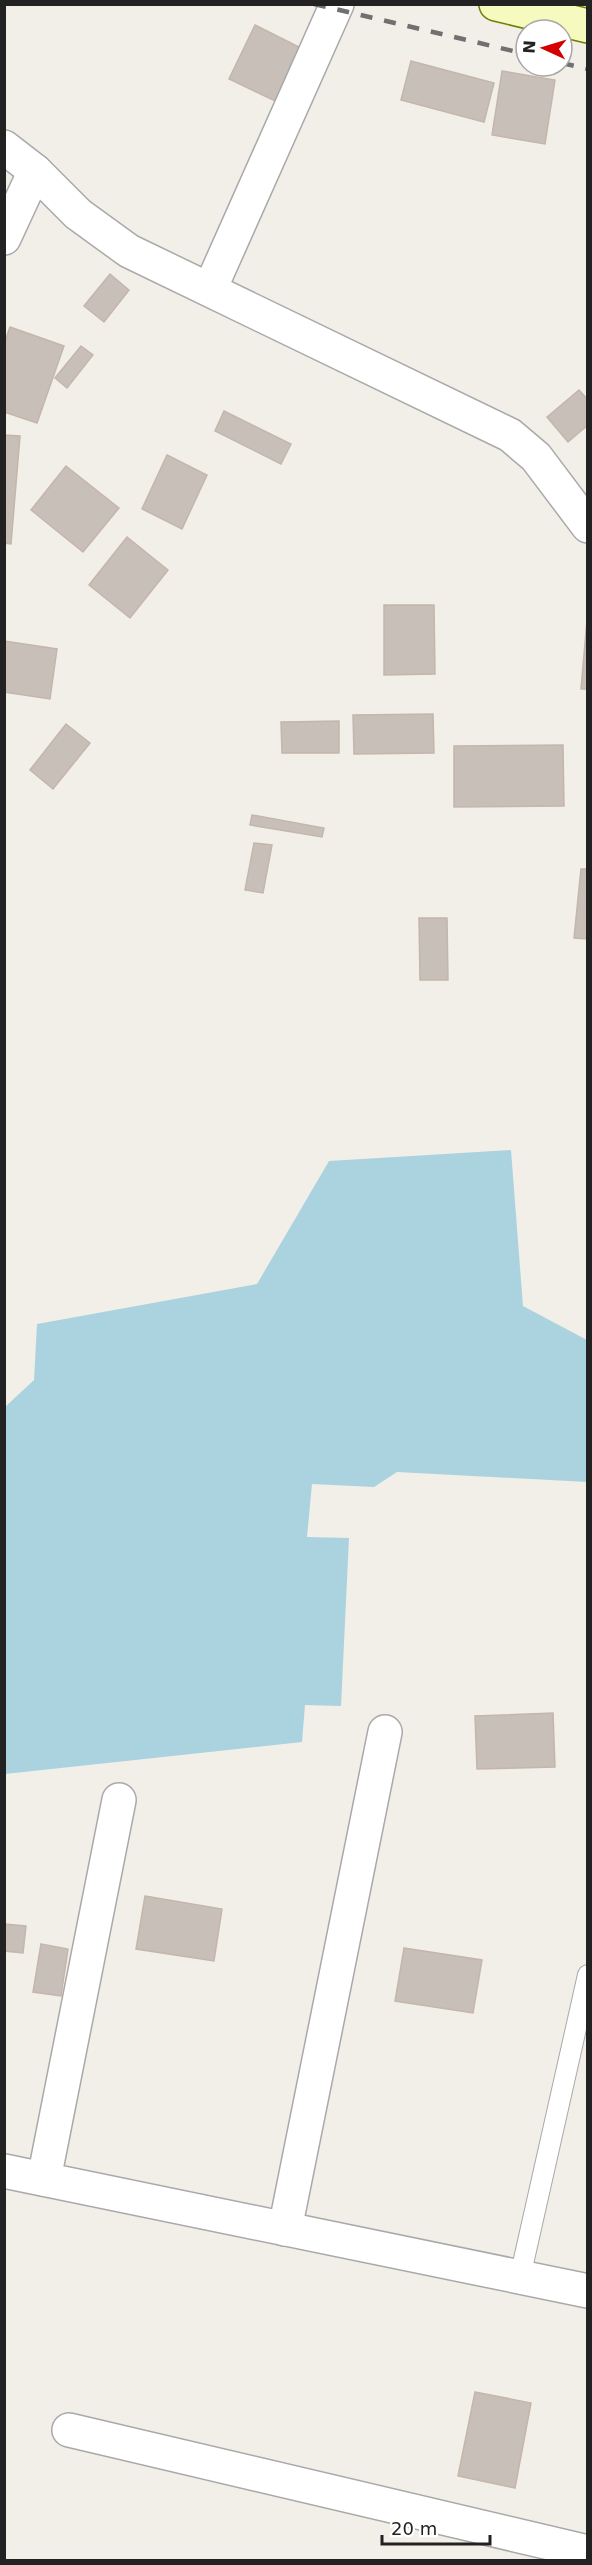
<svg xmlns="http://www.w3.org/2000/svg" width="592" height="2565" viewBox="0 0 592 2565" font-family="'DejaVu Sans',sans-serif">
  <rect width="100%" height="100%" fill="#f2efe9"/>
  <!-- water -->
  <polygon fill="#aad3df" points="511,1150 523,1306 587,1340 587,1482 397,1472 374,1487 312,1484 307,1537 349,1538 341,1706 305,1705 302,1742 5,1774 5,1407 34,1380 37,1324 257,1284 329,1161"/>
  <!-- building -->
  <g fill="#c7bfb8" stroke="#c4b6ab" stroke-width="1.5">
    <polygon points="255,25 317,56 292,109 229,79"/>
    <polygon points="411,61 494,83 484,122 401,100"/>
    <polygon points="502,71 555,80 545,144 492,135"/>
    <polygon points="110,274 129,290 104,322 84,306"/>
    <polygon points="10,327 64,346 37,423 4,412 4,344"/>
    <polygon points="81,346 93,355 67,388 55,378"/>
    <polygon points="579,390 588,400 588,425 568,442 547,417"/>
    <polygon points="224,411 291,444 281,464 215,431"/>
    <polygon points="4,435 20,436 11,544 4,543"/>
    <polygon points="167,455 207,475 182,529 142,509"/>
    <polygon points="66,466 119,508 83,552 31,510"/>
    <polygon points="127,537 168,570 130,618 89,585"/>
    <polygon points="384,605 434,605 435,674 384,675"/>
    <polygon points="587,620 588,620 588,689 581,689"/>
    <polygon points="4,641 57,649 50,699 4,692"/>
    <polygon points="433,714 434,753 354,754 353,715"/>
    <polygon points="339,721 339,753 282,753 281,722"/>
    <polygon points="66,724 90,743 53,789 30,770"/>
    <polygon points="563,745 564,806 454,807 454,746"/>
    <polygon points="252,815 324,828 322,837 250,825"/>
    <polygon points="254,843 272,845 263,893 245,890"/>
    <polygon points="581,869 588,869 588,939 574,938"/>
    <polygon points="419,918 447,918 448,980 420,980"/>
    <polygon points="553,1713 555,1767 477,1769 475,1716"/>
    <polygon points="145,1896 222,1909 214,1961 136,1949"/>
    <polygon points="4,1924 26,1926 23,1953 4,1951"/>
    <polygon points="41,1944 68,1949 61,1996 33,1992"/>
    <polygon points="404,1948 482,1960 473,2013 395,2001"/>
    <polygon points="475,2392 531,2403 515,2488 458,2476"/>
  </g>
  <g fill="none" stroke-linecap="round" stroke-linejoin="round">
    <!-- lane casing -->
    <g stroke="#a9a9a9" stroke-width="22">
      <polyline id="lane" points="520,2277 588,1975"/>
    </g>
    <!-- street casing -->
    <g stroke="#a9a9a9" stroke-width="36">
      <g id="street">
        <polyline points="4,147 35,171 78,214 129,251 510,435 536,457 588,526"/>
        <polyline points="4,238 35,171"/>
        <polyline points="210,289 337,4"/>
        <polyline points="4,2171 588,2291"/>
        <polyline points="44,2179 119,1800"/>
        <polyline points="285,2229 385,1732"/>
        <polyline points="69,2430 588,2552"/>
      </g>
    </g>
    <!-- secondary casing -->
    <g stroke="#707d05" stroke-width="36">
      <polyline id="secondary" points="496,4 588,26"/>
    </g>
    <!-- lane -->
    <use href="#lane" stroke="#fff" stroke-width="20"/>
    <!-- street -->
    <use href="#street" stroke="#fff" stroke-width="33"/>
    <!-- secondary -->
    <use href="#secondary" stroke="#f7fabf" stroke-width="33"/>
    <!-- rail -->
    <g stroke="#707070" stroke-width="4.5" stroke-dasharray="12 12" stroke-linecap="butt">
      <polyline points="314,4 526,54"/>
      <polyline points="562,63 588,69"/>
    </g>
  </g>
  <!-- border -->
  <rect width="592" height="2565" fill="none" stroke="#222222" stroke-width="12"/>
  <!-- north arrow -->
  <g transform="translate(544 48) rotate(274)"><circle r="28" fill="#ffffff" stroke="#a7a7a7" stroke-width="1.5"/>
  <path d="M0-4.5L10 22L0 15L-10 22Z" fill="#d40000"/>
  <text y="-9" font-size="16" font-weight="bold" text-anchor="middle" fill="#222222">N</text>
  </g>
  <!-- scale -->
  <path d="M382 2535v9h108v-9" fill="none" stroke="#222222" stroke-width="3"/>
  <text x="391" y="2535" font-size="18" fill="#222222" stroke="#ffffff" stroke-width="4.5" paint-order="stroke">20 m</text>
</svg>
